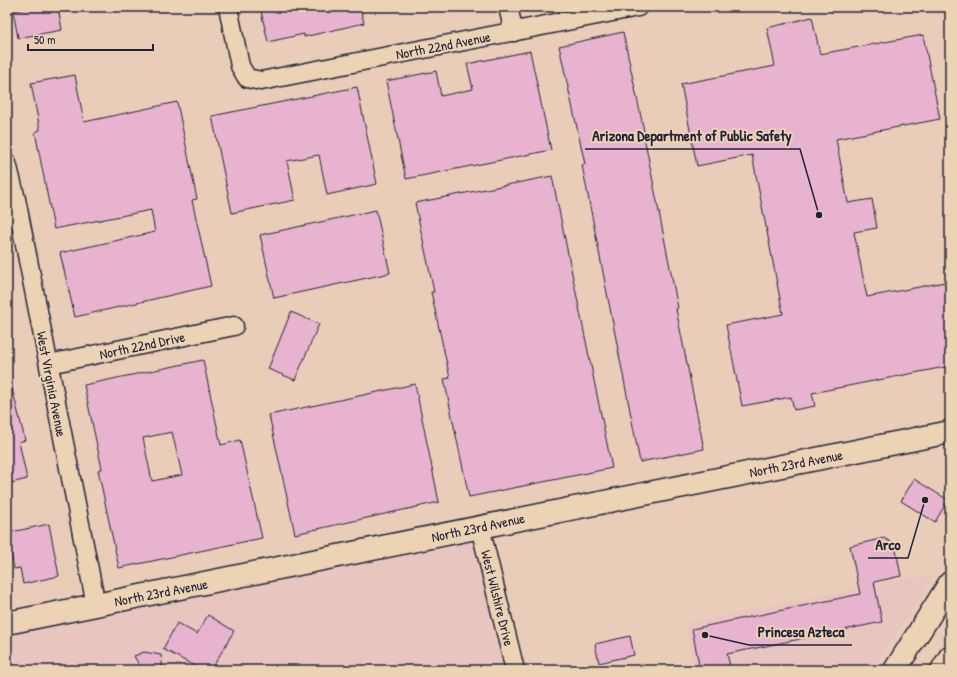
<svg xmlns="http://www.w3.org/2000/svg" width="957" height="677" viewBox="0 0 957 677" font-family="'Patrick Hand',sans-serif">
  <rect width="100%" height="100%" fill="#eacdb9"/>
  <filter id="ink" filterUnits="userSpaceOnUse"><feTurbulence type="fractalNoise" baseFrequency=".025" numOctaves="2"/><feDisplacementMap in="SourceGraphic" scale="8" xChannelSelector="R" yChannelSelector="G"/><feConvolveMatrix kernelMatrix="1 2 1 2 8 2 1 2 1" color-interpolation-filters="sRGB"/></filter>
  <g filter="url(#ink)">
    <!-- built -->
    <g fill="#e9c5c0">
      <polygon points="480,527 515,670 7,670 7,623"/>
      <polygon points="922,575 933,577 873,670 694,670 685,623"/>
    </g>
    <!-- building -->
    <g fill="#e7b3cf" stroke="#22223b" fill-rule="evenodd">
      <polygon points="35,7 58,7 62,30 18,38 13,11"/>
      <polygon points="260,7 360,7 364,23 304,37 304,34 268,42"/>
      <polygon points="812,17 820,54 923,35 940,119 836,139 848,203 872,199 877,228 854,232 867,297 950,281 950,366 812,393 815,406 794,410 791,397 742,406 726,325 783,314 752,155 697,166 681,84 775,66 767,28"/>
      <polygon points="623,32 644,131 643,131 678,308 676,309 704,449 640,462 582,165 585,164 559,46"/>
      <polygon points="530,51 551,150 406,179 386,81 436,71 441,96 473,89 467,64"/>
      <polygon points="75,75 84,122 177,102 197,199 192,200 211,286 75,317 60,253 155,232 151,210 54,229 35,132 40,130 31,83"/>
      <polygon points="357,87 377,184 327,195 319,155 287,161 295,200 232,213 212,116"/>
      <polygon points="552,176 612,468 469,497 444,379 450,378 431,292 434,292 415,203"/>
      <polygon points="376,210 390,273 274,298 260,235"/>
      <polygon points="291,312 319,324 295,380 268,369"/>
      <path d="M203,360L221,445L240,440L262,538L119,568L98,470L102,469L84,385ZM172,432L182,475L152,481L143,438Z"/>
      <polygon points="415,384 439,502 295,534 269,415"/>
      <polygon points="7,388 12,388 25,440 19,442 27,479 7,484"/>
      <polygon points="914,479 948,500 935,522 901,501"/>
      <polygon points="49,524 59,576 23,584 20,568 14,569 7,533"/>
      <polygon points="884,538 895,545 901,576 874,582 882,622 727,654 731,670 700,670 692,629 860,594 850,546"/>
      <polygon points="208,615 234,631 211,670 202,670 163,649 177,623 197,634"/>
      <polygon points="630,636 634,655 599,663 595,644"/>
      <polygon points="144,652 161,655 163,670 142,670 134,656"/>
    </g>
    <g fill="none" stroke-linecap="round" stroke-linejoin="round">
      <!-- street casing -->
      <g stroke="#22223b" stroke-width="21">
        <g id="street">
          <polyline points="228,7 240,66 247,78 261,81 638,7"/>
          <polyline points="508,7 514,32"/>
          <polyline points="7,163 16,199 96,605"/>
          <polyline points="49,364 234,326"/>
          <polyline points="480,527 515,670"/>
        </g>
      </g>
      <!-- secondary casing -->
      <g stroke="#22223b" stroke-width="25">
        <polyline id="secondary" points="7,623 950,432"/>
      </g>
      <!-- primary casing -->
      <g stroke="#22223b" stroke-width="25">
        <g id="primary">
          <polyline points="895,670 950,583"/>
          <polyline points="942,670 950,657"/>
        </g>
      </g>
      <!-- street -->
      <use href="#street" stroke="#ebd3b3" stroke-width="18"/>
      <!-- secondary -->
      <use href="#secondary" stroke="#ebd3b3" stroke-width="22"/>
      <!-- primary -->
      <use href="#primary" stroke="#ebd3b3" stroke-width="22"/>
    </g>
  </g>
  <g text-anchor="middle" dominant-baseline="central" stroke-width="4" stroke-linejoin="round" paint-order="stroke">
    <!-- street labels -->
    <g font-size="14" fill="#22223b" stroke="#ebd3b3">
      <text transform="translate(443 45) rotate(-11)">North 22nd Avenue</text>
      <text transform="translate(142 345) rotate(-12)">North 22nd Drive</text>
      <text transform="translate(52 384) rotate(79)">West Virginia Avenue</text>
      <text transform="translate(796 463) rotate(-11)">North 23rd Avenue</text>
      <text transform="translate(478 527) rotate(-12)">North 23rd Avenue</text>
      <text transform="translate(161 592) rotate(-11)">North 23rd Avenue</text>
      <text transform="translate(498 598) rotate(76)">West Wilshire Drive</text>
    </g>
  </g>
  <!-- callouts -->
  <path fill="none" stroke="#22223b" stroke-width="1.5" d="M819 215L800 149H585M925 500L908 558H868M705 635L749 645H852"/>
  <g fill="#22223b" stroke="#ebd3b3" stroke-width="1.5">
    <circle cx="819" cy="215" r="4"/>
    <circle cx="925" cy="500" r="4"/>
    <circle cx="705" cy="635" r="4"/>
  </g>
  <g font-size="15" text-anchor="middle" font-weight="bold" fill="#22223b" stroke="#ebd3b3" stroke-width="4" stroke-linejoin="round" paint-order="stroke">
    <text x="692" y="141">Arizona Department of Public Safety</text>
    <text x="888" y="550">Arco</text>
    <text x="801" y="637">Princesa Azteca</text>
  </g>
  <!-- margin -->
  <rect width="957" height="677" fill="none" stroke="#ebd3b3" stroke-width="24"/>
  <rect x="12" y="12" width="933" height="653" fill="none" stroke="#22223b" stroke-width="1.5" filter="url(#ink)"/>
  <!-- scale -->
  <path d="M28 44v6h125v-6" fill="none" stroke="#22223b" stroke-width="2"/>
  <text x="34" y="44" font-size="12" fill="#22223b" stroke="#ebd3b3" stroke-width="3" paint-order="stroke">50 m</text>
</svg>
